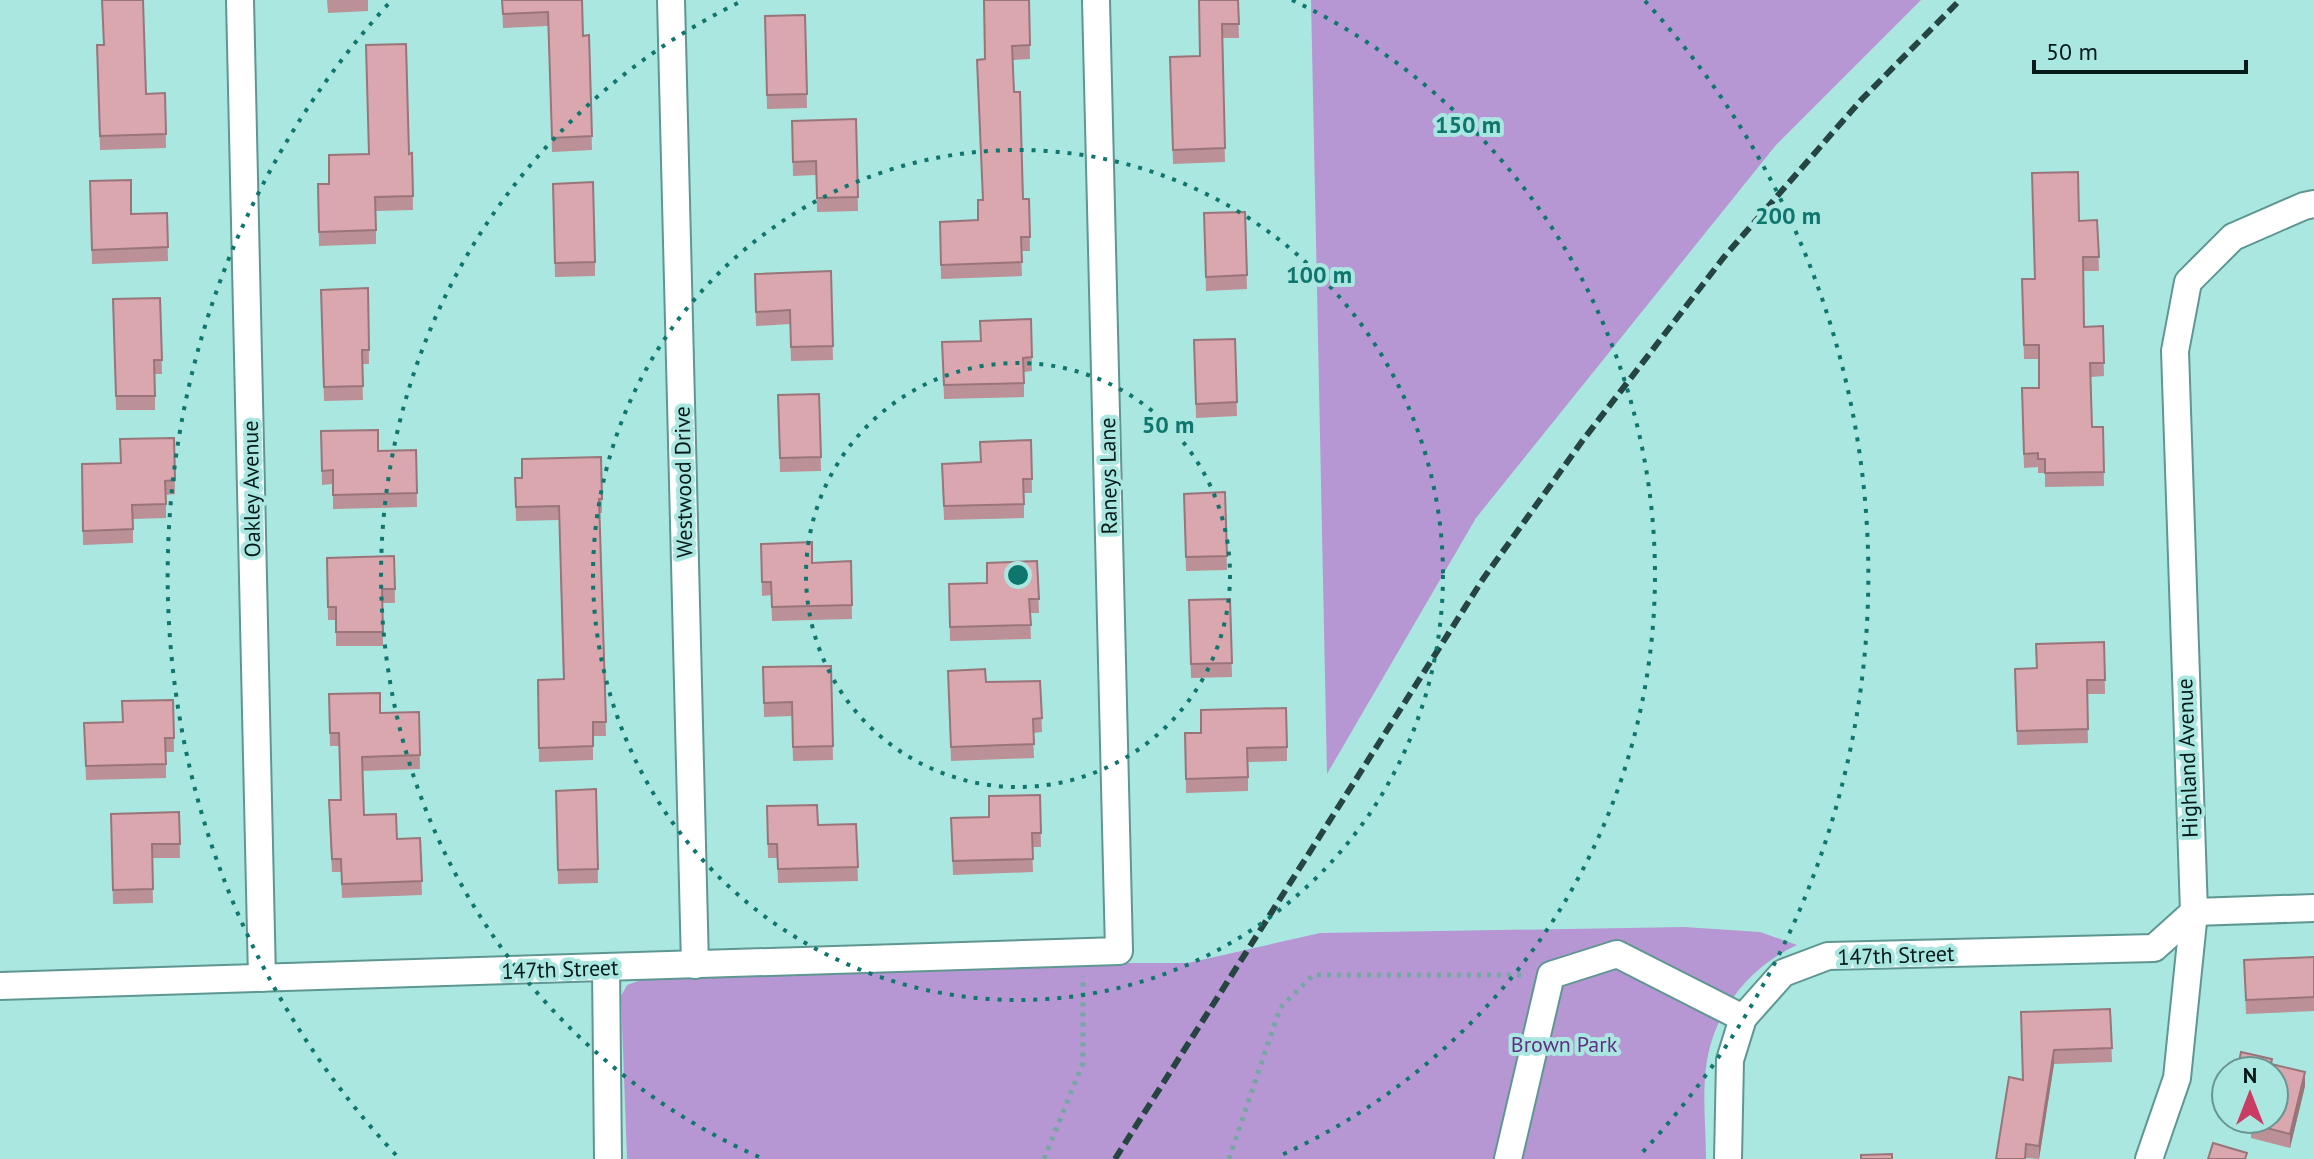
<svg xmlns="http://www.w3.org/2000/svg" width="2314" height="1159" viewBox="0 0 2314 1159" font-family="'PT Sans',sans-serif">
  <rect width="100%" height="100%" fill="#abe7e1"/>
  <!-- green -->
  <g fill="#b797d3">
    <polygon points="1311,0 1921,0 1776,145 1476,518 1327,774"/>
    <path d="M1684,927L1760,932L1797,945C1744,969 1709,1019 1705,1077C1703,1104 1706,1132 1706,1159H627L621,996L627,985L644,979L1118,963H1188L1320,933Z"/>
  </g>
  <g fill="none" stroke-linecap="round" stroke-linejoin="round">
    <!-- minor casing -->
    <g stroke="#5e9792" stroke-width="30">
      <g id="minor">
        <polyline points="240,0 262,978"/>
        <polyline points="671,0 695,965"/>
        <polyline points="606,967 608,1159"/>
        <polyline points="0,986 1119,951 1096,0"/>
        <polyline points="1508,1159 1551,975 1617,954 1743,1018"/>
        <polyline points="1728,1159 1730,1060 1743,1018 1783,973 1828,956 2154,948 2194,912 2314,908"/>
        <polyline points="2149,1159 2177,1078 2194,912 2175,351 2188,282 2233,237 2304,206 2314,204"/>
      </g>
    </g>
    <!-- path -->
    <g stroke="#77a7a2" stroke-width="5" stroke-dasharray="4 6" stroke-linecap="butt">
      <polyline points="1044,1159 1083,1063 1083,976"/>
      <polyline points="1229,1159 1280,1008 1313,975 1526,975"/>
    </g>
    <!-- minor -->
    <use href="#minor" stroke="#fff" stroke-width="26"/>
    <!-- rail -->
    <polyline stroke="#264542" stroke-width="6" stroke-dasharray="12 6" stroke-linecap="butt" points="1115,1159 1483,579 1583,440 1724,257 1862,99 1960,0"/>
  </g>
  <!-- wall -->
  <g fill="#bb9096">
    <polygon points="327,0 368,0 368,11 328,13"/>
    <polygon points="502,0 582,0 583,36 589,35 592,150 552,152 548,26 503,28"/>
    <polygon points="1029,0 1030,59 1013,60 1014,92 1023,199 1029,199 1030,251 1021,251 1022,276 941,279 940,222 978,220 982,200 985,59"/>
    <polygon points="1238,0 1239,38 1222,38 1225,162 1173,164 1170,57 1200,56"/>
    <polygon points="805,15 807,108 767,109 765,16"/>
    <polygon points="97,45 146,94 165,93 166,148 100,150"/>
    <polygon points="856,119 858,211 817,212 816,175 793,176 792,121"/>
    <polygon points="412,153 413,210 376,211 376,244 319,246 318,184 329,184"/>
    <polygon points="90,181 131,214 167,213 168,261 92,264"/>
    <polygon points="553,184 595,262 595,276 555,277"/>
    <polygon points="1245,212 1247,289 1206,291 1204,213"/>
    <polygon points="2097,220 2099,271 2083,271 2084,327 2103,326 2104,376 2091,377 2092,427 2103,427 2104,486 2045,487 2045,473 2038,473 2038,467 2024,468 2022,402 2039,388 2039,359 2024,359 2022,279 2035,279 2079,221"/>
    <polygon points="831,271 833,360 791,361 790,324 756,326 755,274"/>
    <polygon points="368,288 369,364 362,364 363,400 324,401 321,290"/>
    <polygon points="160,298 162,374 155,374 155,410 116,410 113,299"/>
    <polygon points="1031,319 1032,371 1024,372 1024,397 944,399 942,342 980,341"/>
    <polygon points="1235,339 1237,416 1196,418 1194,340"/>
    <polygon points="819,394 821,471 780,472 778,395"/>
    <polygon points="321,431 378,451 416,450 417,507 333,509 333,484 322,485"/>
    <polygon points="174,438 175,494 166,495 166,518 133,519 133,543 83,545 82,464 120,463"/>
    <polygon points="1031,440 1032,493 1024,493 1024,518 944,520 942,464 980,462"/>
    <polygon points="601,457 602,513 599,513 606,736 593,736 593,760 539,762 538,680 563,679 559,520 516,521 515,478 522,478"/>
    <polygon points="1225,492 1227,570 1186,571 1184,494"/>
    <polygon points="761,544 812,563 851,561 852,619 772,621 771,595 762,596"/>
    <polygon points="394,556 395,603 382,603 383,646 336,646 336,620 328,620 327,558"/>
    <polygon points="1037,561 1039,613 1030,613 1031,639 950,641 949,584 987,583"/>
    <polygon points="1230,599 1232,677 1191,678 1189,600"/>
    <polygon points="2104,642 2105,694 2087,694 2088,743 2017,745 2015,669 2036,668"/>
    <polygon points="831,666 833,760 793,761 792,716 764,717 763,667"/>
    <polygon points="948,671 986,682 1040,681 1042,732 1033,733 1034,758 951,761"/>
    <polygon points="329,694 380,713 419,712 420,769 362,771 364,815 397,839 420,838 422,895 342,898 341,872 332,872 329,814 340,800 339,746 330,746"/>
    <polygon points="173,700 174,752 166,752 166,778 86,780 84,723 122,722"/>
    <polygon points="1185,733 1287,747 1287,761 1248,762 1248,791 1186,793"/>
    <polygon points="596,789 598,883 558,884 556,791"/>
    <polygon points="1040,795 1041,847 1032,847 1033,872 953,875 951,818 989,817"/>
    <polygon points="767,806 818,825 856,824 858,881 778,883 777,858 768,858"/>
    <polygon points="179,812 180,858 152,858 153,903 113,904 111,814"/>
    <polygon points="2314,957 2314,1011 2246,1014 2244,960"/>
    <polygon points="2110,1009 2112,1062 2054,1064 2039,1159 2026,1158 2021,1026"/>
    <polygon points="2272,1064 2305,1086 2290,1148 2251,1138 2251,1124"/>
  </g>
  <!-- shaded-wall -->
  <g fill="#99757a">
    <polygon points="2054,1050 2054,1064 2039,1159 2039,1146"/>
    <polygon points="2305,1072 2305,1086 2290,1148 2290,1134"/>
  </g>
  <!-- building -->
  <g fill="#daa7af" stroke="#99757a" stroke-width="2">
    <polygon points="102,0 143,0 146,94 165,93 166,134 100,136 97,45 104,45"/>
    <polygon points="502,0 582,0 583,36 589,35 592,136 552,138 548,12 503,14"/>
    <polygon points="984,0 1029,0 1030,45 1012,46 1014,92 1020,92 1023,199 1029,199 1030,237 1021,237 1022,262 941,265 940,222 978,220 978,200 983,200 977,60 985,59"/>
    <polygon points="1199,0 1238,0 1239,24 1222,24 1225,148 1173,150 1170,57 1200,56"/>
    <polygon points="805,15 807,94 767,95 765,16"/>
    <polygon points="406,44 409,154 412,153 413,196 375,197 376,230 319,232 318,184 329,184 329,155 369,154 366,45"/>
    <polygon points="856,119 858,197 817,198 816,161 793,162 792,121"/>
    <polygon points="2078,172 2079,221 2097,220 2099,257 2083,257 2084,327 2103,326 2104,363 2090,363 2092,427 2103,427 2104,472 2045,473 2045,459 2038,459 2038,453 2024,454 2022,388 2039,388 2039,345 2024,345 2022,279 2035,279 2032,173"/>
    <polygon points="131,180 131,214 167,213 168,247 92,250 90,181"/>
    <polygon points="593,182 595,262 555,263 553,184"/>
    <polygon points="1245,212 1247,275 1206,277 1204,213"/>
    <polygon points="831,271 833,346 791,347 790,310 756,312 755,274"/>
    <polygon points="368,288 369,350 362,350 363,386 324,387 321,290"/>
    <polygon points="160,298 162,360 154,360 155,396 116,396 113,299"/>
    <polygon points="1031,319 1032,357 1023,358 1024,383 944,385 942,342 981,341 980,321"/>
    <polygon points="1235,339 1237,402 1196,404 1194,340"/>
    <polygon points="819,394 821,457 780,458 778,395"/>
    <polygon points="378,430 378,451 416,450 417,493 333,495 333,470 322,471 321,431"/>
    <polygon points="174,438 175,480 165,481 166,504 132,505 133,529 83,531 82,464 121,463 120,439"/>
    <polygon points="1031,440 1032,479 1023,479 1024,504 944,506 942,464 981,462 980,442"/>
    <polygon points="601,457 602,499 599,499 606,722 593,722 593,746 539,748 538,680 564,679 559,506 516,507 515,478 522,478 522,459"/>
    <polygon points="1225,492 1227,556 1186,557 1184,494"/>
    <polygon points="812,542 812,563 851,561 852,605 772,607 771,582 762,582 761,544"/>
    <polygon points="394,556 395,589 382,589 383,632 336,632 336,607 328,607 327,558"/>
    <polygon points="1037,561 1039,599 1029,599 1031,625 950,627 949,584 987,583 987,563"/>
    <polygon points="1230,599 1232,663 1191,664 1189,600"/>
    <polygon points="2104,642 2105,680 2087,680 2088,729 2017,731 2015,669 2037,668 2036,644"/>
    <polygon points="831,666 833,746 793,747 792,702 764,703 763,667"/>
    <polygon points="985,669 986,682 1040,681 1042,718 1033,719 1034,744 951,747 948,671"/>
    <polygon points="380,693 380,713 419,712 420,755 362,757 364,815 396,814 397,839 420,838 422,881 342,884 341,859 332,859 329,800 341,800 339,733 330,733 329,694"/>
    <polygon points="173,700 174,738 165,738 166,764 86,766 84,723 123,722 122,701"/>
    <polygon points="1286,708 1287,747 1247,748 1248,777 1186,779 1185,733 1201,733 1201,710"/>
    <polygon points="596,789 598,869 558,870 556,791"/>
    <polygon points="1040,795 1041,833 1032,833 1033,859 953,861 951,818 989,817 989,796"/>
    <polygon points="817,805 818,825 856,824 858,867 778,869 777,844 768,844 767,806"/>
    <polygon points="179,812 180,844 152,844 153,889 113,890 111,814"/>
    <polygon points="2314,957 2314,997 2246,1000 2244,960"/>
    <polygon points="2110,1009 2112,1048 2054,1050 2039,1146 2026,1144 2025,1159 1996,1159 2009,1077 2023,1080 2021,1012"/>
    <polygon points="2241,1052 2272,1059 2271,1064 2305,1072 2290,1134 2251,1124 2253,1119 2274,1119 2274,1071 2237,1071"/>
    <polygon points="2213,1143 2247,1153 2245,1159 2208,1159"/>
    <polygon points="1892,1154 1892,1159 1861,1159 1861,1155"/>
  </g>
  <!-- distance rings -->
  <g fill="none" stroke="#0f766e" stroke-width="4" stroke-dasharray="4 8">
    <circle cx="1018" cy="575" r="212"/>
    <circle cx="1018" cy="575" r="425"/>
    <path d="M759 1157A637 637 0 0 1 744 0M1292 0A637 637 0 0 1 1277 1157"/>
    <path d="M396 1155A850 850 0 0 1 391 1M1645 1A850 850 0 0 1 1640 1155"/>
  </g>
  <g text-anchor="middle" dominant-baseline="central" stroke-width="8" stroke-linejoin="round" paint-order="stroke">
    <!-- street labels -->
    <g font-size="22" fill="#031a18" stroke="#abe7e1">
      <text transform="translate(1108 476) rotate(-91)">Raneys Lane</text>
      <text transform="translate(683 482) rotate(-91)">Westwood Drive</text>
      <text transform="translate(251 489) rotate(-91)">Oakley Avenue</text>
      <text transform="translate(2187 758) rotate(-92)">Highland Avenue</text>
      <text transform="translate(1896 955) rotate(-2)">147th Street</text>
      <text transform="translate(560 969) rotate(-2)">147th Street</text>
    </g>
    <!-- park labels -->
    <g font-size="22" fill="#613085" stroke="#abe7e1">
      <text x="1564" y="1044">Brown Park</text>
    </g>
  </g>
  <circle cx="1018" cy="575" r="12" fill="#0f766e" stroke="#abe7e1" stroke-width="4"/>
  <g font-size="24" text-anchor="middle" font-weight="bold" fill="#0f766e" stroke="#abe7e1" stroke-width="8" stroke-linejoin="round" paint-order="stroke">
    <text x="1468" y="133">150 m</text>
    <text x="1788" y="224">200 m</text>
    <text x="1319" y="283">100 m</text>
    <text x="1168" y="433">50 m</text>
  </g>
  <!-- north arrow -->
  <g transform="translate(2250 1095)"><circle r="38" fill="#abe7e1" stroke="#689591" stroke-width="2"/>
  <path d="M0-6L14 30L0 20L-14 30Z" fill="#cb3c64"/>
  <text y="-12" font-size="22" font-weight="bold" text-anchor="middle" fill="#031a18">N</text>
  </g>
  <!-- scale -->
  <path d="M2034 60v12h212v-12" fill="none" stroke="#031a18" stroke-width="4"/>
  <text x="2046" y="60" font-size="24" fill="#031a18" stroke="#abe7e1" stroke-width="6" paint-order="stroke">50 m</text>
</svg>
